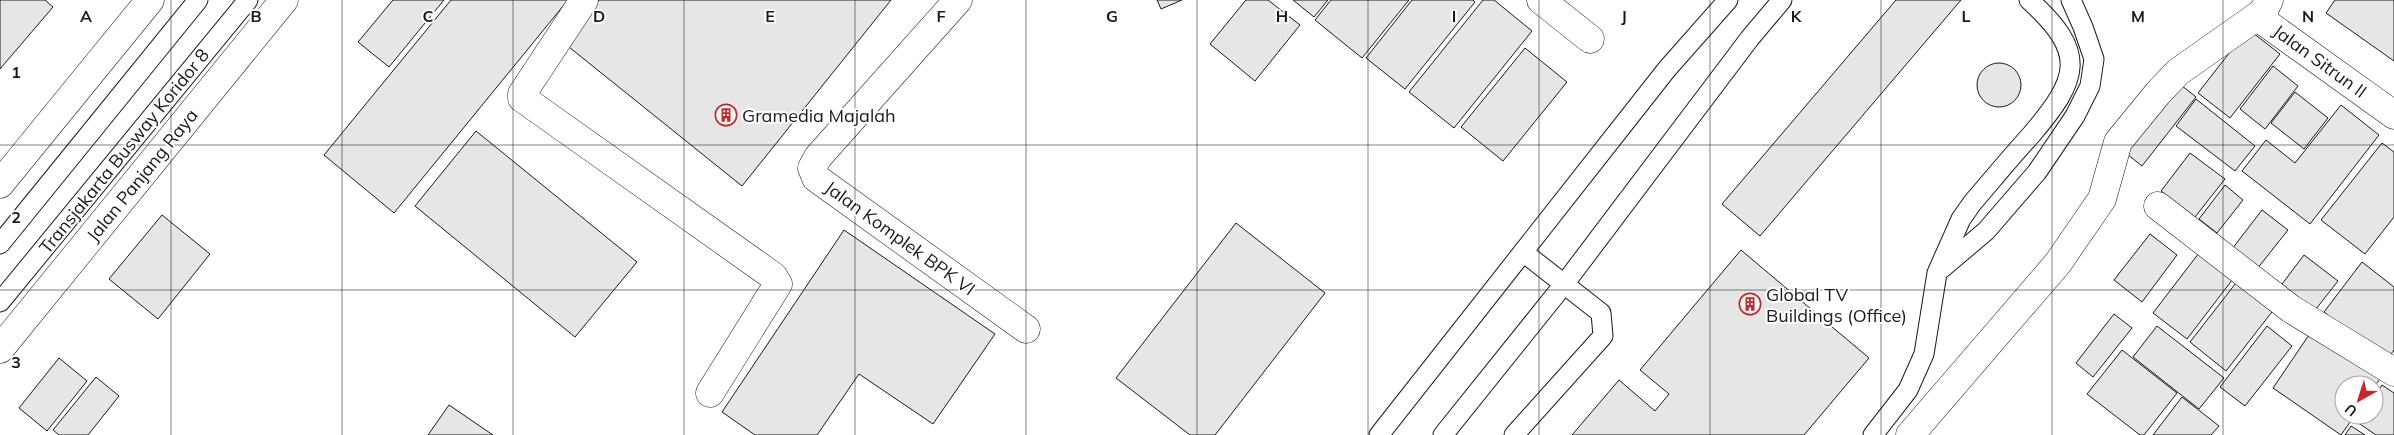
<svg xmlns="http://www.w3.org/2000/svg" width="2394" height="435" viewBox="0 0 2394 435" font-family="Mulish,sans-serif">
  <rect width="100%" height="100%" fill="#fff"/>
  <!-- building -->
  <g fill="#e6e6e6" stroke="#1a1a1a">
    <polygon points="0,0 45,0 53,7 0,69"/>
    <polygon points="393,0 444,0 389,67 358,42"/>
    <polygon points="451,0 568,0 394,213 324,155"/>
    <polygon points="599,0 891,0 742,186 564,43"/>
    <polygon points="1157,0 1182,0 1161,9"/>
    <polygon points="1246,0 1268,0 1300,25 1255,81 1210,44"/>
    <polygon points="1293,0 1328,0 1314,17"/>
    <polygon points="1331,0 1409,0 1362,58 1315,20"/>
    <polygon points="1412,0 1473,0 1475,2 1405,89 1366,58"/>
    <polygon points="1483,0 1494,0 1532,31 1454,128 1409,92"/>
    <polygon points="1896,0 1961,0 1760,236 1722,204"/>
    <polygon points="2335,0 2394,0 2394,61 2326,13"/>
    <polygon points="2248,29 2280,54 2230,118 2198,93"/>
    <polygon points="1525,48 1567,82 1503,161 1461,127"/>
    <circle cx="1999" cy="85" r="22"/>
    <polygon points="2273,66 2298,86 2265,129 2240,109"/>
    <polygon points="2176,81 2196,97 2142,166 2122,150"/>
    <polygon points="2295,92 2328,118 2304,149 2271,123"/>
    <polygon points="2196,99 2255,146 2235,171 2176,126"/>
    <polygon points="2341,105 2379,135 2310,224 2242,171 2266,140 2295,163"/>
    <polygon points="476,131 637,262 575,337 415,206"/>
    <polygon points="2382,143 2394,152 2394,217 2365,254 2321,220"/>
    <polygon points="2190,153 2225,179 2195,217 2161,191"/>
    <polygon points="2225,185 2243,200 2217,233 2199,219"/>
    <polygon points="2262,210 2288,230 2257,269 2232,249"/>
    <polygon points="162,215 210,254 158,319 109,279"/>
    <polygon points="1236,223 1325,293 1215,435 1190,435 1116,378"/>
    <polygon points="844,230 995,334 933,424 859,374 817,435 755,435 722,412"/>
    <polygon points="2150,234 2177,255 2142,302 2114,280"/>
    <polygon points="2202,249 2236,275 2187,339 2153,313"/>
    <polygon points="1741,250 1869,358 1804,435 1572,435 1619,380 1655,411 1669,394 1640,370"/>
    <polygon points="2304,255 2338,281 2312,314 2279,288"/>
    <polygon points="2362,262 2394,287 2394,350 2386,361 2324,312"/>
    <polygon points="2239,279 2275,308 2226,371 2190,342"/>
    <polygon points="2114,314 2132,328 2093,377 2076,363"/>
    <polygon points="2157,326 2224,378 2199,409 2133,357"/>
    <polygon points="2267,326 2292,346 2245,406 2220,387"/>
    <polygon points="2311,332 2380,379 2374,387 2374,385 2344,385 2344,415 2355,415 2341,435 2273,388"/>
    <polygon points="2122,350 2177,393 2144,435 2140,435 2087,394"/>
    <polygon points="59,358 87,381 47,431 19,408"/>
    <polygon points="96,377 119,396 88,435 59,435 53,430"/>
    <polygon points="2382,385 2394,393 2394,435 2376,435 2357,422 2362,415 2374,415 2374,396"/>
    <polygon points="2182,397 2219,426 2211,435 2153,435"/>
    <polygon points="449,405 493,435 428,435"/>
    <polygon points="2351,426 2365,435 2345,435"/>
  </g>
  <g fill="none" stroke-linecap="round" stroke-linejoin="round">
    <!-- service casing -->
    <g stroke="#1a1a1a" stroke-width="21">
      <g id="service">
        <polyline points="0,244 198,0"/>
        <polyline points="1941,269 1986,231 2037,172 2075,116 2090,86 2094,59 2083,27 2071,0"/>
        <polyline points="0,302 248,0"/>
        <polyline points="1379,435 1667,69 1728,0"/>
        <polyline points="1443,435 1565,283 1750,38 1782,0"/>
        <polyline points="1514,435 1603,336 1601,313 1523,252"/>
        <path d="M1873,435L1908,390L1924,354L1937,273L1961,219L1973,202C1992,180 2011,157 2031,135C2079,79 2088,53 2029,0"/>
      </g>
    </g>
    <!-- minor casing -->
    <g stroke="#1a1a1a" stroke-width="29">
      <g id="minor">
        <polyline points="584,0 522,94 522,98 773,276 778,284 710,393"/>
        <polyline points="958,0 818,157 812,168 816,178 1026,329"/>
        <polyline points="1541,0 1590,39"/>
        <polyline points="2269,0 2263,12 2266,23 2394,115"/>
        <polyline points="2158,206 2291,309 2394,372"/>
        <polyline points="1910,435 2058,263 2102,199 2118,142 2158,93 2178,72 2263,12"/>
      </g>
    </g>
    <!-- primary casing -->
    <g stroke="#1a1a1a" stroke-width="29">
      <g id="primary">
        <polyline points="0,184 150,0"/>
        <polyline points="0,349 284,0"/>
      </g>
    </g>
    <!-- service -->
    <use href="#service" stroke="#fff" stroke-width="19"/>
    <!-- minor -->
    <use href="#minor" stroke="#fff" stroke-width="28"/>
    <!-- primary -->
    <use href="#primary" stroke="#fff" stroke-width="28"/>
  </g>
  <!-- grid -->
  <path fill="none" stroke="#1a1a1a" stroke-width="1" stroke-opacity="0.55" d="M171,0V435M342,0V435M513,0V435M684,0V435M855,0V435M1026,0V435M1197,0V435M1368,0V435M1539,0V435M1710,0V435M1881,0V435M2052,0V435M2223,0V435M0,145H2394M0,290H2394"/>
  <!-- icons -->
  <defs>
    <g id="building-ring" transform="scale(1.125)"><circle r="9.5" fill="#fff" stroke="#c62828" stroke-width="1.5"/><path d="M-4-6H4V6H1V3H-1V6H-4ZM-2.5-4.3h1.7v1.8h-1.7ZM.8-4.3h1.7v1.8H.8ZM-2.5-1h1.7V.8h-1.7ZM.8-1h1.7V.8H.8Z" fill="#c62828"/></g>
  </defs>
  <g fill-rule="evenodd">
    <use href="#building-ring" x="726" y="115"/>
    <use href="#building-ring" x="1750" y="304"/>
  </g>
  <g text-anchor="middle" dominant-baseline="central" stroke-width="4" stroke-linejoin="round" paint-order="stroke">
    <!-- street labels -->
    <g font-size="18" fill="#1a1a1a" stroke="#fff">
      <text transform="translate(2320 61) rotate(36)">Jalan Sitrun II</text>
      <text transform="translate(124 151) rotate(-51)">Transjakarta Busway Koridor 8</text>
      <text transform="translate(142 175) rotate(-51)">Jalan Panjang Raya</text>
      <text transform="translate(900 238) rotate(36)">Jalan Komplek BPK VI</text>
    </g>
    <!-- poi labels -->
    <g font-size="18" fill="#1a1a1a" stroke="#fff" text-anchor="start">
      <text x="742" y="115">Gramedia Majalah</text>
      <text x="1766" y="294">Global TV<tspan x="1766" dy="21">Buildings (Office)</tspan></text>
    </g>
  </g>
  <g font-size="16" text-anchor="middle" font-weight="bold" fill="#1a1a1a" stroke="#fff" stroke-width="4" stroke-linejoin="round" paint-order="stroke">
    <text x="86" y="22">A</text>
    <text x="256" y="22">B</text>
    <text x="428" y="22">C</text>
    <text x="599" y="22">D</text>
    <text x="770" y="22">E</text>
    <text x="941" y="22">F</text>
    <text x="1112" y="22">G</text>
    <text x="1282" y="22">H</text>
    <text x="1454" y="22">I</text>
    <text x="1624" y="22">J</text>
    <text x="1796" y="22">K</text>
    <text x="1966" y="22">L</text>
    <text x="2138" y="22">M</text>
    <text x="2308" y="22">N</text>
    <text x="16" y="78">1</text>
    <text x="16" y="223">2</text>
    <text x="16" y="368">3</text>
  </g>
  <!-- north arrow -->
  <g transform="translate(2359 400) rotate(219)"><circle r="24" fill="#ffffff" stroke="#a3a3a3"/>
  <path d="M0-4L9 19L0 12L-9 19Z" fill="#c62828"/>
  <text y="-8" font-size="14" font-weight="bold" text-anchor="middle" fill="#1a1a1a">U</text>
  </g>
</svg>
